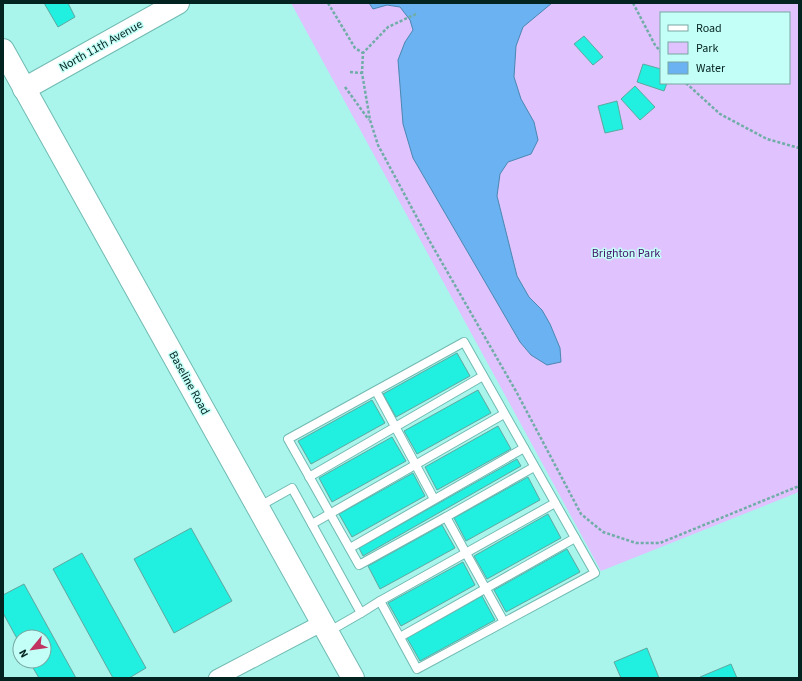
<svg xmlns="http://www.w3.org/2000/svg" width="802" height="681" viewBox="0 0 802 681" font-family="'Source Sans 3',sans-serif">
  <rect width="100%" height="100%" fill="#a9f5ec"/>
  <!-- green -->
  <path fill="#dfc2fe" fill-rule="evenodd" d="M291,3H799V492L601,571ZM661,13H789V83H661Z"/>
  <!-- water -->
  <polygon fill="#6ab2f1" stroke="#4b87b2" points="369,3 552,3 523,27 516,46 514,77 521,99 534,122 538,140 531,154 508,162 500,174 497,196 517,276 529,297 542,310 550,324 560,348 561,362 547,365 531,355 520,342 413,158 403,124 398,60 405,42 413,30 410,20 400,7 387,5 373,9"/>
  <!-- building -->
  <g fill="#21efdf" stroke="#5ea8a0">
    <polygon points="44,3 68,3 75,17 58,27"/>
    <polygon points="584,36 603,57 593,65 574,44"/>
    <polygon points="643,64 661,69 661,83 667,83 664,91 637,82"/>
    <polygon points="635,86 655,107 640,120 621,99"/>
    <polygon points="617,101 623,129 605,133 598,106"/>
    <polygon points="457,353 470,376 396,417 383,394"/>
    <polygon points="478,390 491,413 417,454 404,431"/>
    <polygon points="372,400 385,423 311,464 298,441"/>
    <polygon points="498,426 511,449 437,490 425,467"/>
    <polygon points="392,437 406,461 332,502 319,478"/>
    <polygon points="517,459 521,466 363,556 359,548"/>
    <polygon points="413,473 425,496 352,537 339,514"/>
    <polygon points="528,477 540,500 466,541 454,518"/>
    <polygon points="548,514 561,538 487,579 474,556"/>
    <polygon points="442,525 455,548 380,589 368,566"/>
    <polygon points="191,528 232,601 174,633 134,559"/>
    <polygon points="567,549 580,572 506,612 494,590"/>
    <polygon points="82,553 146,668 129,678 113,678 53,569"/>
    <polygon points="463,562 475,585 401,626 388,603"/>
    <polygon points="24,584 76,678 39,678 29,661 44,661 44,637 20,637 20,644 3,613 3,595"/>
    <polygon points="482,596 495,620 420,661 407,638"/>
    <polygon points="647,648 659,678 621,678 614,662"/>
    <polygon points="731,664 737,678 701,678 700,677"/>
  </g>
  <g fill="none" stroke-linecap="round" stroke-linejoin="round">
    <!-- lane casing -->
    <g stroke="#70bab2" stroke-width="10">
      <g id="lane">
        <polyline points="376,391 434,499"/>
        <polyline points="309,477 483,376"/>
        <polyline points="258,507 292,488 361,613 328,632"/>
        <polyline points="446,517 534,467"/>
        <polyline points="312,524 504,414"/>
        <polyline points="350,548 524,448"/>
        <polyline points="380,601 555,503"/>
        <polyline points="361,613 380,601 417,669 595,573 464,342 288,439 359,565 446,517 504,622"/>
        <polyline points="400,637 575,538"/>
      </g>
    </g>
    <!-- street casing -->
    <g stroke="#70bab2" stroke-width="18">
      <polyline id="street" points="217,678 322,623"/>
    </g>
    <!-- secondary casing -->
    <g stroke="#70bab2" stroke-width="24">
      <g id="secondary">
        <polyline points="3,50 353,678"/>
        <polyline points="24,89 178,3"/>
      </g>
    </g>
    <!-- path -->
    <g stroke="#70ada6" stroke-width="2.5" stroke-dasharray="3 2" stroke-linecap="butt">
      <polyline points="328,3 355,48 363,53"/>
      <polyline points="633,3 655,45 661,52"/>
      <polyline points="416,14 388,27 363,53 362,73 370,120 378,145 429,240 517,393 581,514 603,532 636,543 660,543 799,486"/>
      <polyline points="350,72 362,73"/>
      <polyline points="686,83 720,114 767,139 799,148"/>
      <polyline points="345,87 369,120"/>
    </g>
    <!-- lane -->
    <use href="#lane" stroke="#fff" stroke-width="8"/>
    <!-- street -->
    <use href="#street" stroke="#fff" stroke-width="16"/>
    <!-- secondary -->
    <use href="#secondary" stroke="#fff" stroke-width="22"/>
  </g>
  <g text-anchor="middle" dominant-baseline="central" stroke-width="3" stroke-linejoin="round" paint-order="stroke">
    <!-- street labels -->
    <g font-size="12" fill="#032320" stroke="#c4fff7">
      <text transform="translate(101 46) rotate(-29)">North 11th Avenue</text>
      <text transform="translate(189 383) rotate(61)">Baseline Road</text>
    </g>
    <!-- park labels -->
    <g font-size="12" fill="#451168" stroke="#c4fff7">
      <text x="626" y="253">Brighton Park</text>
    </g>
  </g>
  <!-- border -->
  <rect width="802" height="681" fill="none" stroke="#032320" stroke-width="8"/>
  <!-- legend -->
  <rect x="660" y="12" width="130" height="72" fill="#c4fff7" stroke="#77a7a1"/>
  <rect x="668" y="25" width="20" height="6" fill="#ffffff" stroke="#77a7a1"/>
  <text x="696" y="32" font-size="12" fill="#032320">Road</text>
  <rect x="668" y="42" width="20" height="12" fill="#dfc2fe" stroke="#77a7a1"/>
  <text x="696" y="52" font-size="12" fill="#032320">Park</text>
  <rect x="668" y="62" width="20" height="12" fill="#6ab2f1" stroke="#77a7a1"/>
  <text x="696" y="72" font-size="12" fill="#032320">Water</text>
  <!-- north arrow -->
  <g transform="translate(32 649) rotate(241)"><circle r="19" fill="#c4fff7" stroke="#77a7a1"/>
  <path d="M0-3L7 15L0 10L-7 15Z" fill="#c13360"/>
  <text y="-6" font-size="11" font-weight="bold" text-anchor="middle" fill="#032320">N</text>
  </g>
</svg>
